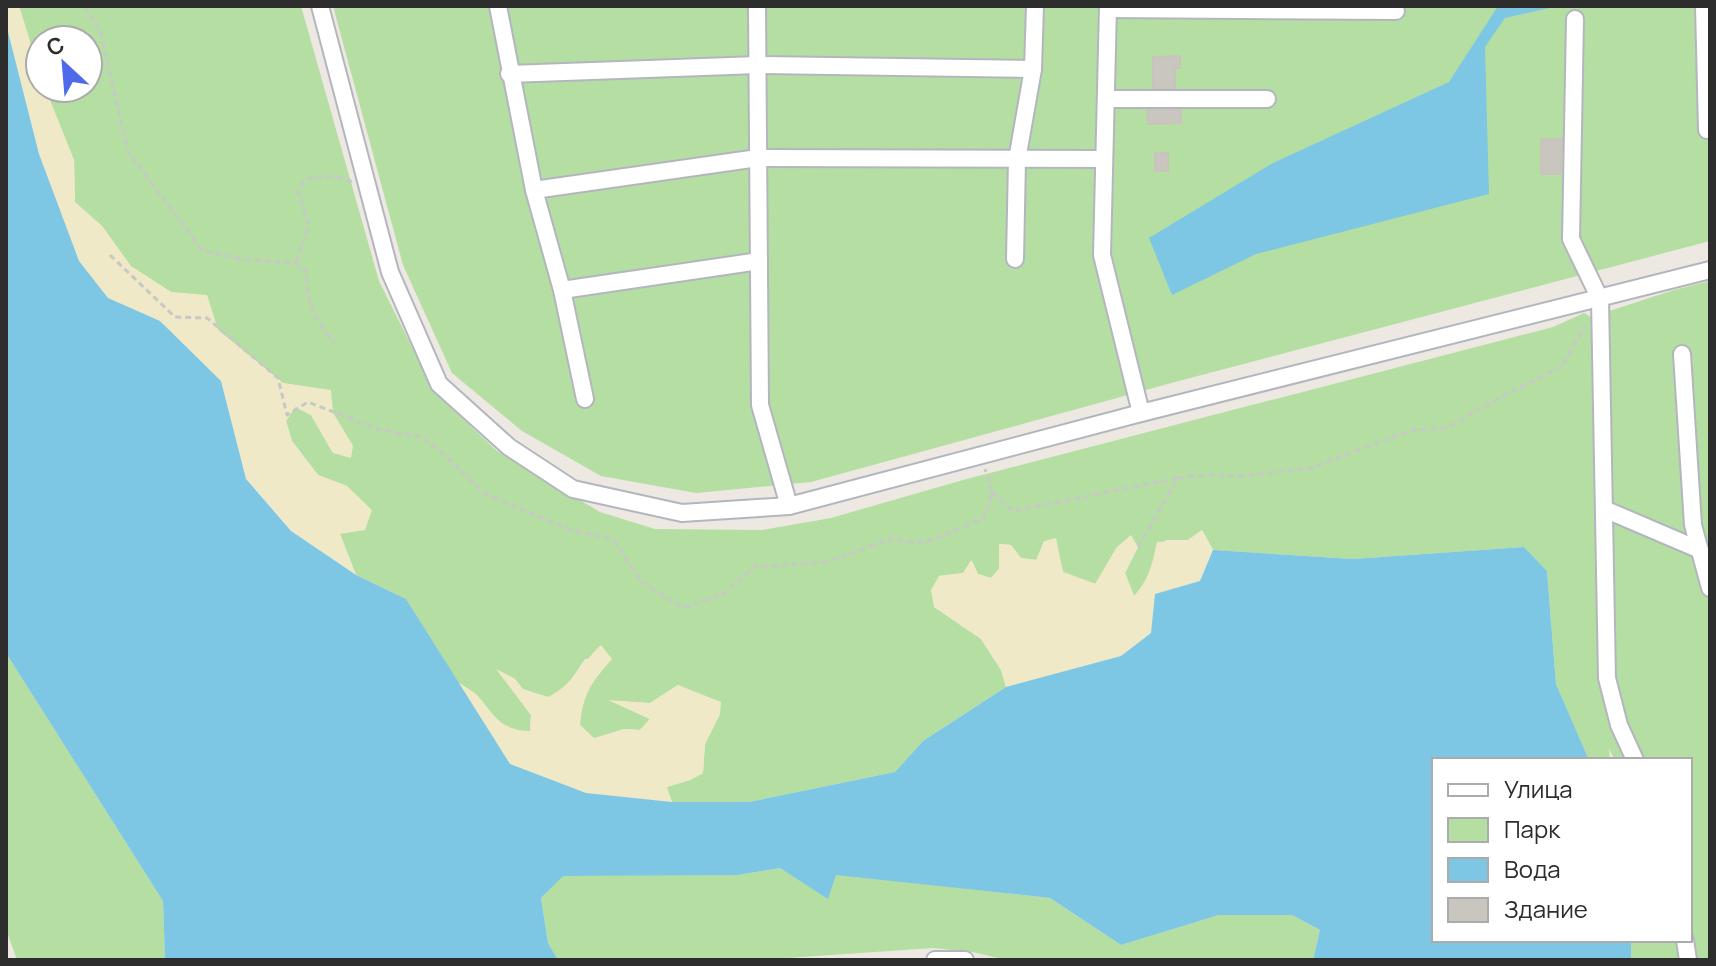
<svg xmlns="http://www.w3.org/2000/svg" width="1716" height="966" viewBox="0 0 1716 966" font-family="Manrope,sans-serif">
  <rect width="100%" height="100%" fill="#ede8e1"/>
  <!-- green -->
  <g fill="#b5dea2">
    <path d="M19,6H301L379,281L435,393L497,451L600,512L655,529L762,530L831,518L963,480L1553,327L1584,313L1591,317L1674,290L1710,281V960H1631V940H1690V760H1615L1609,749L1610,760H1589L1556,684L1547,571L1524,547L1353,559L1213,550L1202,530L1188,540H1166C1153,555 1157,552 1152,569C1149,579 1141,588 1134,596L1125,573L1138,547H1117L1096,584L1063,572L1058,555L1044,542L1037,560L1021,558L1011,545L1000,544L999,569L991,578L978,574L972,561L963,573L939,576L934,607L981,639L1001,670L1006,687L923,741L895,772L749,802H672L666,787L690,780L703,773L705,744L720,714L678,685L650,703L611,701L650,719L640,730L624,729L594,739L580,725C582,695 592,681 612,659H585L564,690L548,697L523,689L514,678L513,691L531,715L530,731H518L504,726L486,710L477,695L456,681L406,599L356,575L340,534L347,486L318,475L292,441L286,421L295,407L311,415L333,453L353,446L333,413L330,391L283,383L218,330L207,296L171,292L130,266L102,226L75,202L74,160L45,88H88V40H40V74Z"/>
    <polygon points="333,6 1710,6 1710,241 1175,382 811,482 696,493 601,476 522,431 452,373 403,265"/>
    <polygon points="6,653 163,901 165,960 17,960 6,929"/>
    <polygon points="780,868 828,898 835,874 1050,898 1121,945 1219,915 1292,915 1320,930 1313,960 1007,960 972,952 933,948 757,960 558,960 548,943 541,898 563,875 738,875"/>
  </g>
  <!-- sand -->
  <g fill="#efe9c7">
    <polygon points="6,6 19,6 40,74 40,88 45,88 74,160 75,203 102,226 131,266 171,292 207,295 218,330 283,383 331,390 333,413 353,446 351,458 333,453 311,415 295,407 286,421 292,441 318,475 347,486 372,510 365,530 340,534 356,575 291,531 246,479 221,381 160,321 108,298 79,261 39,154 6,24"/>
    <path d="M1202,530L1213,550L1200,581L1155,594L1151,633L1121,656L1006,687L1001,670L981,639L934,607L931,590L939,576L963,573L971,560L978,574L991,578L999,569V544L1011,545L1021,558L1036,560L1044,541L1056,538L1063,572L1095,584L1117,547L1131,535L1138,547L1125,573L1134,596C1150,578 1152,564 1157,542L1188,540Z"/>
    <path d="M601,645L612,659C592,681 582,695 580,725L594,738L624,729L640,730L650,719L608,700L650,703L678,685L721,702L720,714L705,744L703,773L690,780L667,787L672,802L586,793L510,764L456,681C463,686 472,690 478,696C495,716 500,730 530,731L531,715L496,669L514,678L523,690L548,697C572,686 582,662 601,645Z"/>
  </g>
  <!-- water -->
  <g fill="#7dc7e5">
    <polygon points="1498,6 1558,6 1505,18 1485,47 1489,194 1256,254 1172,295 1149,238 1273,163 1449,82"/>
    <polygon points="6,24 39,154 79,261 108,298 160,321 221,381 246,479 291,531 356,575 406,599 510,764 586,793 672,802 749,802 895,772 923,741 1006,687 1121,656 1151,633 1155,594 1200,581 1213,550 1353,559 1524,547 1547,571 1556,684 1589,760 1434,760 1434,940 1631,940 1631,960 1313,960 1320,930 1292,915 1219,915 1121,945 1050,898 836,875 828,899 780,868 738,875 563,876 541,898 548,943 558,960 165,960 163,901 6,653"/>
  </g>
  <!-- building -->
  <g fill="#c9c6bf" stroke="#c9c4ba" stroke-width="2">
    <polygon points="1180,56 1180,68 1175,68 1175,88 1153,88 1153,57"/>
    <polygon points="1147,110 1181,110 1181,123 1148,124"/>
    <polygon points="1541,139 1562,139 1561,174 1541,174"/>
    <rect x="1155" y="153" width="13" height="18"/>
  </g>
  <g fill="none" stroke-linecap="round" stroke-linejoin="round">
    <!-- minor casing -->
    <g stroke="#b4b6bf" stroke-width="20">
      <g id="minor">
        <polyline points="320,6 390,272 439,384 509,447 573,489 682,513 789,506 1141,413 1710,270"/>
        <polyline points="498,6 534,190 562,290 585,399"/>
        <polyline points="757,6 760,405 789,506"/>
        <polyline points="1108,6 1102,255 1141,413"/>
        <polyline points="1704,6 1707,130 1710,129"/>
        <polyline points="1108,9 1396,11"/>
        <polyline points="1575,19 1571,239 1600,299 1607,678 1619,725 1635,760"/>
        <polyline points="509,74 758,65 1033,69"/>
        <polyline points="1106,99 1267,99"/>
        <polyline points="534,190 758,158 1104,159"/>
        <polyline points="1015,259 1017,160 1033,69 1035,6"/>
        <polyline points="562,290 759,261"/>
        <polyline points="1682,354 1693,525 1710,588"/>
        <polyline points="1604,509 1700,550"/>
        <polyline points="1685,940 1688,960"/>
        <polyline points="935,960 965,960"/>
      </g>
    </g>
    <!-- path -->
    <g stroke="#c8c8c8" stroke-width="3" stroke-dasharray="6 4" stroke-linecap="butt">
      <path d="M85,6L101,34L128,152L203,251L241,259L295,263L307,272C305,304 316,318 334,343"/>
      <polyline points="110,255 175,317 207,318 278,378 287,415 308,402 377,429 422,437 446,456 485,494 569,529 614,540 642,582 683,608 723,594 754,567 827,562 890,539 924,543 984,518 992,493 985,469"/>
      <path d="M296,262L309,226L298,191L305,180C320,176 337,174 352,182"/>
      <polyline points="992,493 1013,511 1178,478"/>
      <polyline points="1138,547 1178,478 1207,475 1244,476 1311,468 1412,430 1446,428 1507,394 1561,367 1585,326"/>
    </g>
    <!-- minor -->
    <use href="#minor" stroke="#fff" stroke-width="16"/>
  </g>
  <!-- border -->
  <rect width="1716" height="966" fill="none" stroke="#2d2d2d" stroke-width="16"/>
  <!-- legend -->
  <rect x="1432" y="758" width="260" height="184" fill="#ffffff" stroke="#ababab" stroke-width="2"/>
  <rect x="1448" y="784" width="40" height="12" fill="#ffffff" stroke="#ababab" stroke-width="2"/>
  <text x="1504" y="798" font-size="24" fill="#2d2d2d">Улица</text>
  <rect x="1448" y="818" width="40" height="24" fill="#b5dea2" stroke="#ababab" stroke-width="2"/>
  <text x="1504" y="838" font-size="24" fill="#2d2d2d">Парк</text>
  <rect x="1448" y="858" width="40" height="24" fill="#7dc7e5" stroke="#ababab" stroke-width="2"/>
  <text x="1504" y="878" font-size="24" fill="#2d2d2d">Вода</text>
  <rect x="1448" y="898" width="40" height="24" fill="#c9c6bf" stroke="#ababab" stroke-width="2"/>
  <text x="1504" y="918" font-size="24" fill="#2d2d2d">Здание</text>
  <!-- north arrow -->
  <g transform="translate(64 64) rotate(334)"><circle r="38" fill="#ffffff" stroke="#ababab" stroke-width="2"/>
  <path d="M0-6L14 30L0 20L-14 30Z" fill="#4f69eb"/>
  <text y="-12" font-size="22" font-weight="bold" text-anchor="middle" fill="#2d2d2d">С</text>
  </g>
</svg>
